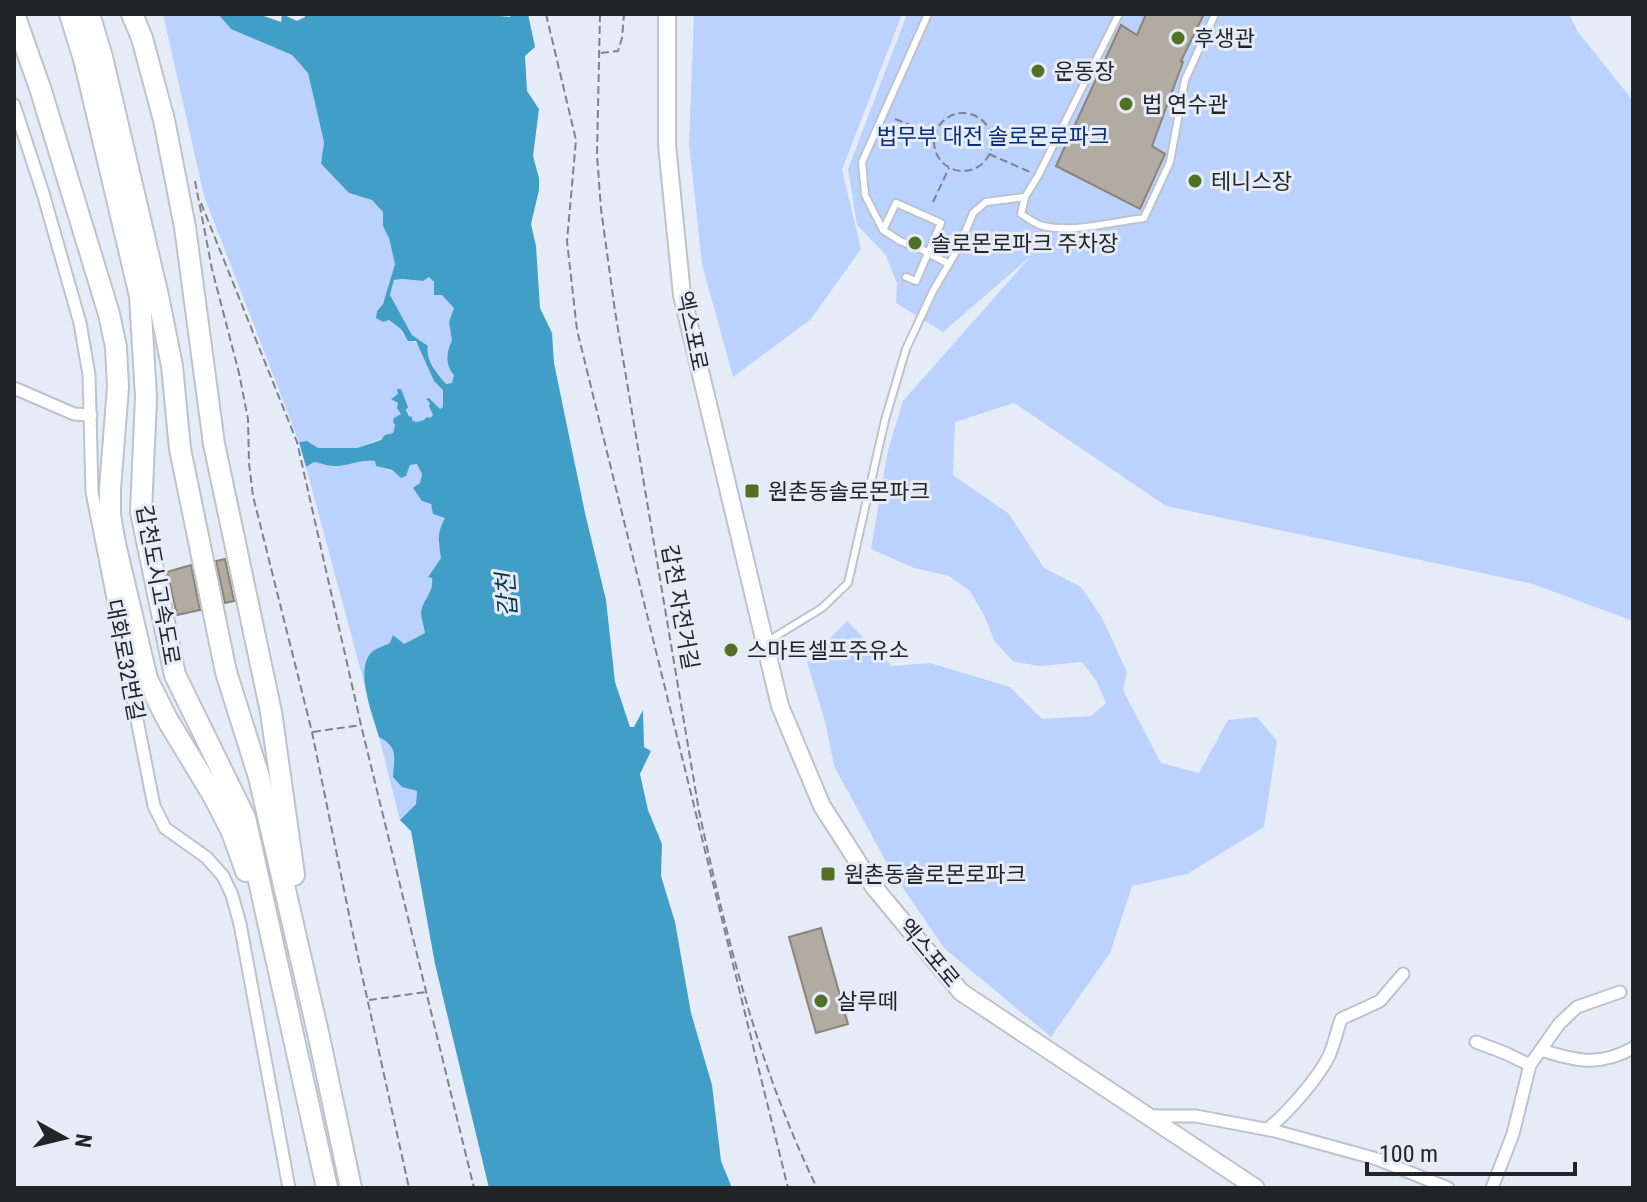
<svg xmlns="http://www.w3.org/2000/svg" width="1647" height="1202" viewBox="0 0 1647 1202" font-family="'Roboto Condensed','Noto Sans KR',sans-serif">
  <rect width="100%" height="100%" fill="#e6ecf7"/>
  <!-- green -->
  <g fill="#bad2fd">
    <polygon points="163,14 218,14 231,29 292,55 308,73 324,142 321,165 349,193 372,200 383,212 384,226 389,238 395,264 383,304 377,311 401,329 402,334 418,344 434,381 443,390 443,407 440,409 436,406 432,401 431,403 433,415 430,418 416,422 412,420 397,390 399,394 394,400 398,404 401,414 393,422 395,425 393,433 390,435 357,448 318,448 307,441 299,442 204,196"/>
    <polygon points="694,14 902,14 842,170 861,249 811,319 733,377 702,264 689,144"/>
    <polygon points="907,14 1569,14 1578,32 1633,101 1633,621 1533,584 1166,506 1014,403 955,422 953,475 1009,514 1044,568 1081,587 1102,618 1127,672 1123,690 1161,763 1199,773 1228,720 1257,717 1277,741 1264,827 1187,874 1132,886 1110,953 1051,1037 944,948 890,869 834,766 826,725 807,662 847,621 892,666 930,663 1010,687 1042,719 1091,716 1106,703 1097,682 1082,662 1041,666 1014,662 995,642 984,615 970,591 949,576 914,568 871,549 888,450 903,401 1031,256 943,332 896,303 897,283 885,254 857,225 848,169"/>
    <path d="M429,277L454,308L449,322L452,341L454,374L453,383L446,384C437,373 426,360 428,346L412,335L390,295L394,281L403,279L423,281Z"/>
    <path d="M362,460L375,461L377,466L406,476L410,465L418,464L422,474L420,483L414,488L440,515L446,518L438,543L441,558L428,576L432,578C434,593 423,599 421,612C421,618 424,627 425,633L404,644L390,643L372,652L366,661L365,686L306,467L314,462C332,466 345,465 362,460Z"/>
    <path d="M379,737C399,747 397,766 402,786L417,791L416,804L400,820Z"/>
  </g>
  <!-- water -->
  <path fill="#419fc7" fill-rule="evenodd" d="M218,14H258L281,22L282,14L297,21L305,17V14H497L499,16L510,17L512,14H528L535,47L525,56L527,91L539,109L533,156L539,178V190L531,224L536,246L540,308L552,333L554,363L585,513L606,600L615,682L630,727H634L643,710L644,747L651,751L640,774L648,810L662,844L661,876L675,922L691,1013L712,1085L721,1161L732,1188H489L435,964L411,831L400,820L416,804L417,791L402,787L393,777C394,757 399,748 379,737C373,716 353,667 373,651C378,648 385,645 390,643L393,635L404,644L425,633C424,627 421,618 421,612C423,599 434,593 432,578L428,577L441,558C438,541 437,533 445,518L433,514L431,504L422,501L413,488L420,483L422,474L417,464L410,465L406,476L401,478L392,470L376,466L375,461C359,459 349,466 334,466C328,466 321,463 314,462L306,467L299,442L307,441L318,448H357L381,440L385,435L393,433L395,425L393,422L394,418L401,414L397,408L398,403L391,399L398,394L397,389H401L408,407L406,410L409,416L412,417V420L416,422L424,420L427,417L430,418L433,415L429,406L430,403L426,399L429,398L440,409L443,407V390L434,381L416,341H408L401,329L389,320L383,322L376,318L377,311L383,304L395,264L389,238L383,226V212L372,200L349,193L321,164L324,142L308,73L292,55L231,29ZM429,277L434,282V295H442L454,308L449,322L452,341C446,352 445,365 454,375L452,383L446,384C437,373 425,360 428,346L412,335L390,295L394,280L403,279L423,281Z"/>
  <!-- building -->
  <g fill="#b1aba1" stroke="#8a847a" stroke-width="2">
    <polygon points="1146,14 1204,14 1181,61 1183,62 1152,146 1165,154 1140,209 1056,166 1121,25 1137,35"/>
    <polygon points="225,559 234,601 225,603 216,561"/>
    <polygon points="191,565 200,610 177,615 167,572"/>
    <polygon points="821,928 848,1024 816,1033 789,937"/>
  </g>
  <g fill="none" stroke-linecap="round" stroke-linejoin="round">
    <!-- lane casing -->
    <g stroke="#bdc3cd" stroke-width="10">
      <g id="lane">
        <polyline points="928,14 862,162 865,195 883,230 900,241 921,249 949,264"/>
        <path d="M1025,197L1021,214C1028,218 1035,224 1043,226C1074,233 1112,222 1144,218L1170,162L1185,80L1215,14"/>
        <polyline points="883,230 896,203 941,223 916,281 906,277"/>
        <polyline points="768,641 822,608 848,583 885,420 906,349 933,291 960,245 973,213 986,202 1025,197 1038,176 1119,14"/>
      </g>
    </g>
    <!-- street casing -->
    <g stroke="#bdc3cd" stroke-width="15">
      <g id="street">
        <polyline points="14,105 43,193 80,323 89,375 92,492 154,806 165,828 206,857 223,876 232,895 240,924 289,1188"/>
        <polyline points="14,388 74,414 91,415"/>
        <polyline points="1476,1042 1505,1053 1530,1065"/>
        <path d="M1541,1050C1576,1061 1599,1067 1633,1048"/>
        <polyline points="1149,1116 1196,1116 1275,1131 1377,1159 1448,1188"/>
        <path d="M1268,1129C1288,1112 1317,1080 1329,1056C1334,1045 1337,1031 1341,1019L1380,1001L1403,974"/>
        <polyline points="1492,1188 1513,1134 1530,1065 1559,1024 1577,1007 1620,992"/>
      </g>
    </g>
    <!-- secondary casing -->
    <g stroke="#bdc3cd" stroke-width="20">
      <polyline id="secondary" points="667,14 667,145 682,295 780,706 822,806 874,887 961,992 1256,1188"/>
    </g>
    <!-- highway casing -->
    <g stroke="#bdc3cd" stroke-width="24">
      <g id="highway">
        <polyline points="14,14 41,91 109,314 116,347 118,387 110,489 110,515 115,544 147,679 167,719 213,795 232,832 246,871"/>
        <polyline points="70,14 84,59 140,296 146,397 141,512 175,675 245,818 327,1188"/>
        <polyline points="89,14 102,57 158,296 172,366 180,449 226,672 259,777 319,1037 351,1188"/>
        <polyline points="132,14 142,38 164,120 185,227 214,444 271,712 294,875"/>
      </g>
    </g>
    <!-- path -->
    <g stroke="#7f828a" stroke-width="2" stroke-dasharray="8 4" stroke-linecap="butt">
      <polyline points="546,14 576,140 567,241 577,330 788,1188"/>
      <path d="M600,14L597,155L601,209L615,311L699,811C727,940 759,1069 817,1188"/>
      <polyline points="601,53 618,51 622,38 624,14"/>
      <circle cx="963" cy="142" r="29"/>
      <polyline points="895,119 933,134"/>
      <polyline points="989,154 1030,172"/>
      <polyline points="195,181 212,269 239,373 248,419 249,463 253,496 312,732 353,934 409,1188"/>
      <polyline points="933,202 949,168"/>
      <polyline points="201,203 297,442 361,725 474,1188"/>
      <polyline points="313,732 361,725"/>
      <polyline points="369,1000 426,992"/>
    </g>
    <!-- lane -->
    <use href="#lane" stroke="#fff" stroke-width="6"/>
    <!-- street -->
    <use href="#street" stroke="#fff" stroke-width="11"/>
    <!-- secondary -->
    <use href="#secondary" stroke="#fff" stroke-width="16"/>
    <!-- highway -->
    <use href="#highway" stroke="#fff" stroke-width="20"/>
  </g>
  <!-- markers -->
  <g fill="#527127" stroke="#e6ecf7" stroke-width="3">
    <circle cx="1178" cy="38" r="8"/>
    <circle cx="1038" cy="71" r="8"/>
    <circle cx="1126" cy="104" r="8"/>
    <circle cx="1195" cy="181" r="8"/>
    <circle cx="915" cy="243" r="8"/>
    <rect x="744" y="483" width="16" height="16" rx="4"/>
    <circle cx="731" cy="650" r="8"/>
    <rect x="820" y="866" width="16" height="16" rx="4"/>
    <circle cx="821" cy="1001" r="8"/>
  </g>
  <g text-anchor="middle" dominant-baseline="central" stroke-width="6" stroke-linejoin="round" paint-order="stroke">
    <!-- poi labels -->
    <g font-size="22" fill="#222428" stroke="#e6ecf7" text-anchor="start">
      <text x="1194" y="38">후생관</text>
      <text x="1054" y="71">운동장</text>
      <text x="1142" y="104">법 연수관</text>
      <text x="1211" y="181">테니스장</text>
      <text x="931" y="243">솔로몬로파크 주차장</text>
      <text x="768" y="491">원촌동솔로몬파크</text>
      <text x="747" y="650">스마트셀프주유소</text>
      <text x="844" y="874">원촌동솔로몬로파크</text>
      <text x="837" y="1001">살루떼</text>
    </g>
    <!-- park labels -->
    <g font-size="22" fill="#082d79" stroke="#e6ecf7">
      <text x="993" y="136">법무부 대전 솔로몬로파크</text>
    </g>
    <!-- street labels -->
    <g font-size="22" fill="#222428" stroke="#e6ecf7">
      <text transform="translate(692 331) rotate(78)">엑스포로</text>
      <text transform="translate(158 585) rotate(80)">갑천도시고속도로</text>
      <text transform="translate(680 607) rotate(80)">갑천 자전거길</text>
      <text transform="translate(125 660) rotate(79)">대화로32번길</text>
      <text transform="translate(929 953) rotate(50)">엑스포로</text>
    </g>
    <!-- water labels -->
    <g font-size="24" font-style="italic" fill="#0d3849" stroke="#e6ecf7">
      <text transform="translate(507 595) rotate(-94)">갑천</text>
    </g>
  </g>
  <!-- border -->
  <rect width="1647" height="1202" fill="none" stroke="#222428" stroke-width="32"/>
  <!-- north arrow -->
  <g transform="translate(64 1138) rotate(98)" stroke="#e6ecf7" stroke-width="6" paint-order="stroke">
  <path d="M0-6L14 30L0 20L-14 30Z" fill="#222428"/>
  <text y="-12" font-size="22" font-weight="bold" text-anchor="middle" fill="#222428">N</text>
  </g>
  <!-- scale -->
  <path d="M1367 1162v12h208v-12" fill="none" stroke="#222428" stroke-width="4"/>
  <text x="1379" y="1162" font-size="24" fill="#222428" stroke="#e6ecf7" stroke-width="6" paint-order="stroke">100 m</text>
</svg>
